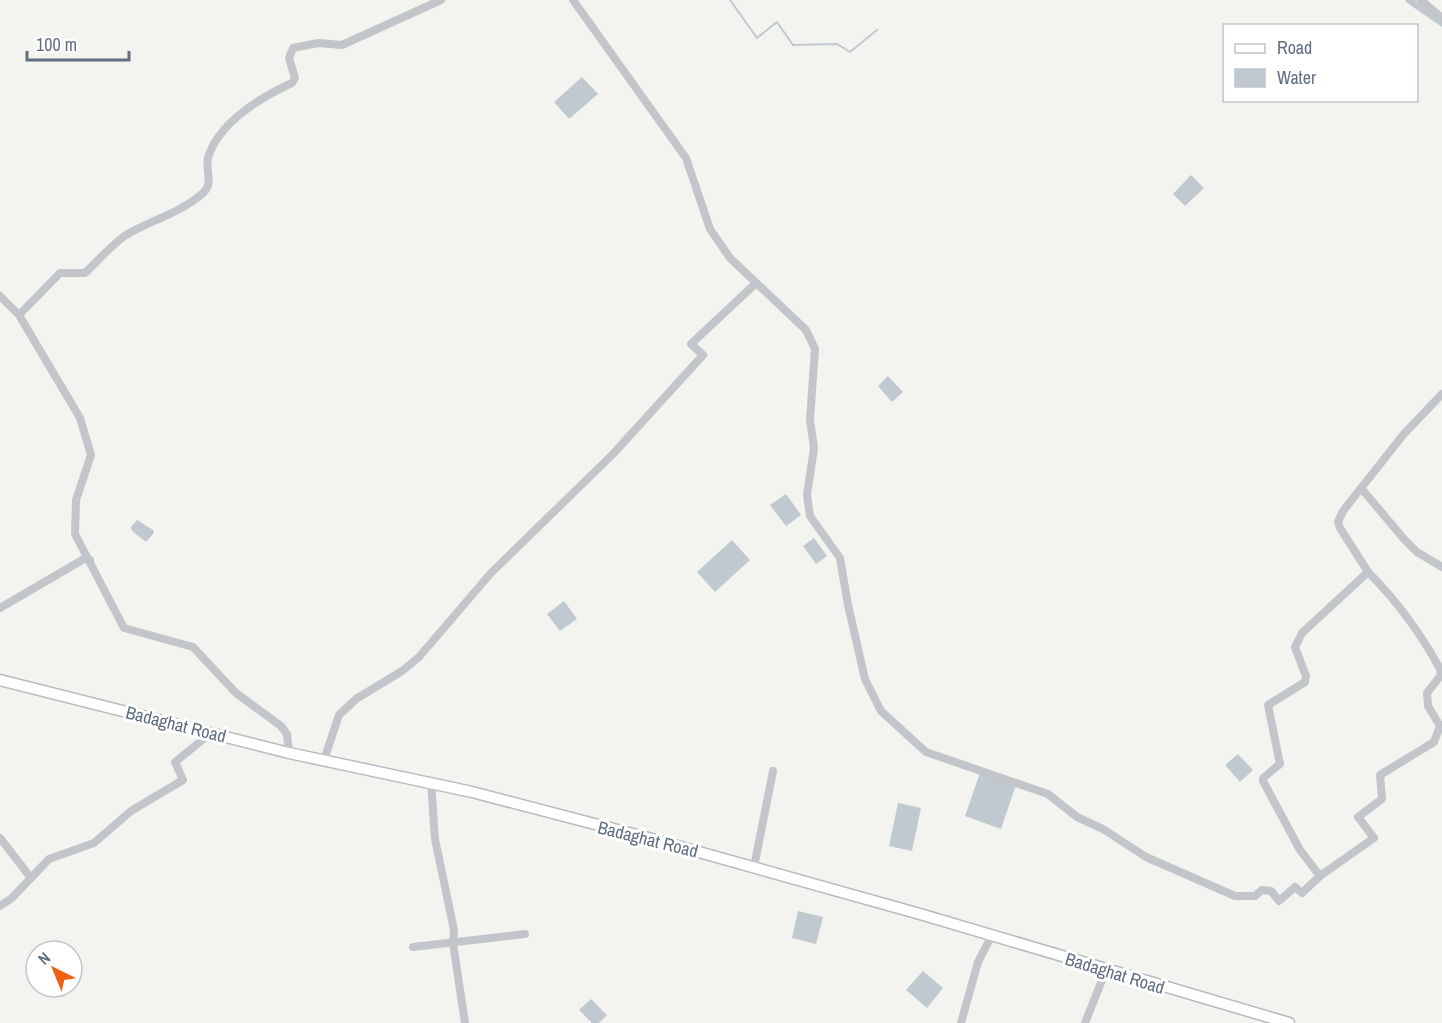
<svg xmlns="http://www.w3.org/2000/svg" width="1442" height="1023" viewBox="0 0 1442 1023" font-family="'Archivo Narrow',sans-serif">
  <rect width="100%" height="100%" fill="#f3f4ef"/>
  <!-- water -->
  <g fill="#c0c9d0">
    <polygon points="582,77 598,94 569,119 554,102"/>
    <polygon points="1191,175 1204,188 1185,206 1173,194"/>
    <polygon points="888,376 903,392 892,402 878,386"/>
    <polygon points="786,494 801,515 786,526 770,505"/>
    <polygon points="137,520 153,530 154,533 146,542 132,531 131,527"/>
    <polygon points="814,538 827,556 816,564 803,546"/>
    <polygon points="732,540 750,560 715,592 697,572"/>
    <polygon points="564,601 577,619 560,631 547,614"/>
    <polygon points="1238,754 1253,770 1240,782 1225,765"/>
    <polygon points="980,773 1016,785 1001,829 965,816"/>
    <polygon points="898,803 921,808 912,851 889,846"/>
    <polygon points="798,911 823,917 816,944 792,938"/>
    <polygon points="923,971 943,988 927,1008 906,990"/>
    <polygon points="591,999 607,1015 599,1023 592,1023 579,1010"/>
  </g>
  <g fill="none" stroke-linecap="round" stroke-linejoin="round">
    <!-- stream -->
    <polyline stroke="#c0c9d0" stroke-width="2" points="730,0 757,38 777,22 793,45 837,44 850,52 877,30"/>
    <!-- canal -->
    <polyline stroke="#c0c9d0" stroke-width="7" points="1409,0 1442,23"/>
    <!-- secondary casing -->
    <g stroke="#b7bac0" stroke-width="13">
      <polyline id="secondary" points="0,680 289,753 472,792 656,840 920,914 1289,1023"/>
    </g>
    <!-- minor -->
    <g stroke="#c2c5c9" stroke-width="8">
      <polyline points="573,0 686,158 710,229 730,258 806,330 815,349 810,420 814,448 807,495 810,516 840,558 848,605 865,679 881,711 926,752 1048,794 1077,817 1103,829 1146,857 1235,896 1255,896 1262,890 1271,891 1279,901 1295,887 1302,893 1320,876"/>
      <polyline points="1421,0 1442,18"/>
      <polyline points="0,296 19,315 80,418 91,455 76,500 75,534 124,628 193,647 236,693 281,726 287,734 289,753"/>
      <path d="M19,315L60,273H85C98,261 111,245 126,235C151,220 181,213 203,193C214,183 205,171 208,158C218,123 261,97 292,83L295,78L289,58L293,48L318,43L342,45L441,0"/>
      <polyline points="1361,488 1404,539 1417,552 1442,567"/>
      <path d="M1368,572C1398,602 1420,632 1440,669L1441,675L1427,693L1428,706L1440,726L1434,742L1380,775L1382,799L1358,817L1374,838L1320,876L1300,850L1263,781V778L1280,764L1268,705L1305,682L1306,676L1295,647L1302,633L1368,572L1340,528L1338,522L1343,511L1403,435L1442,394"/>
      <polyline points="0,608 84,559 90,560"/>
      <polyline points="324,760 339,715 356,699 402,671 419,657 491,573 613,454 703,355 691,344 755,284"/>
      <polyline points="431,782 435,839 454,930 453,943 465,1023"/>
      <polyline points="0,838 31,878"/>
      <polyline points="754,867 773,771"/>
      <polyline points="0,906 12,898 49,859 94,843 131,811 183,780 175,762 211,733"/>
      <polyline points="413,947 525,934"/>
      <polyline points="961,1023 978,962 992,935"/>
      <polyline points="1085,1023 1106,970"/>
    </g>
    <!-- secondary -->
    <use href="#secondary" stroke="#fff" stroke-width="10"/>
  </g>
  <g text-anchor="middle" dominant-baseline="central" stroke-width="6" stroke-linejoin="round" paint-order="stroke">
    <!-- street labels -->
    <g font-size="18" fill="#606f83" stroke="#fff">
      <text transform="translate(176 724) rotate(14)">Badaghat Road</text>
      <text transform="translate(648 839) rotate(14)">Badaghat Road</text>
      <text transform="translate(1115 973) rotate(17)">Badaghat Road</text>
    </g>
  </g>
  <!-- legend -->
  <rect x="1223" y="24" width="195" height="78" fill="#ffffff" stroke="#bfc5cd" stroke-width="1.5"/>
  <rect x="1235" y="44" width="30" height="9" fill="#ffffff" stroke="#bfc5cd" stroke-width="1.5"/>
  <text x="1277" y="54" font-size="18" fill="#606f83">Road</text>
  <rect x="1235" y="69" width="30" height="18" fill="#c0c9d0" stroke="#bfc5cd" stroke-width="1.5"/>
  <text x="1277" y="84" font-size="18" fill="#606f83">Water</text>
  <!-- north arrow -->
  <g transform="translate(54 969) rotate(317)"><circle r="28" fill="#ffffff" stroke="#bfc5cd" stroke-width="1.5"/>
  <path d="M0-4.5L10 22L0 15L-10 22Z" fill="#f06213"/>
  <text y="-9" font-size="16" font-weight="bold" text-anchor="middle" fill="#606f83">N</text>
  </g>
  <!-- scale -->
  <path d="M27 51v9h102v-9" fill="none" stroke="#606f83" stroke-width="3"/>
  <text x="36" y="51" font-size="18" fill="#606f83" stroke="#ffffff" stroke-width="4.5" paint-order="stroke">100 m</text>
</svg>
